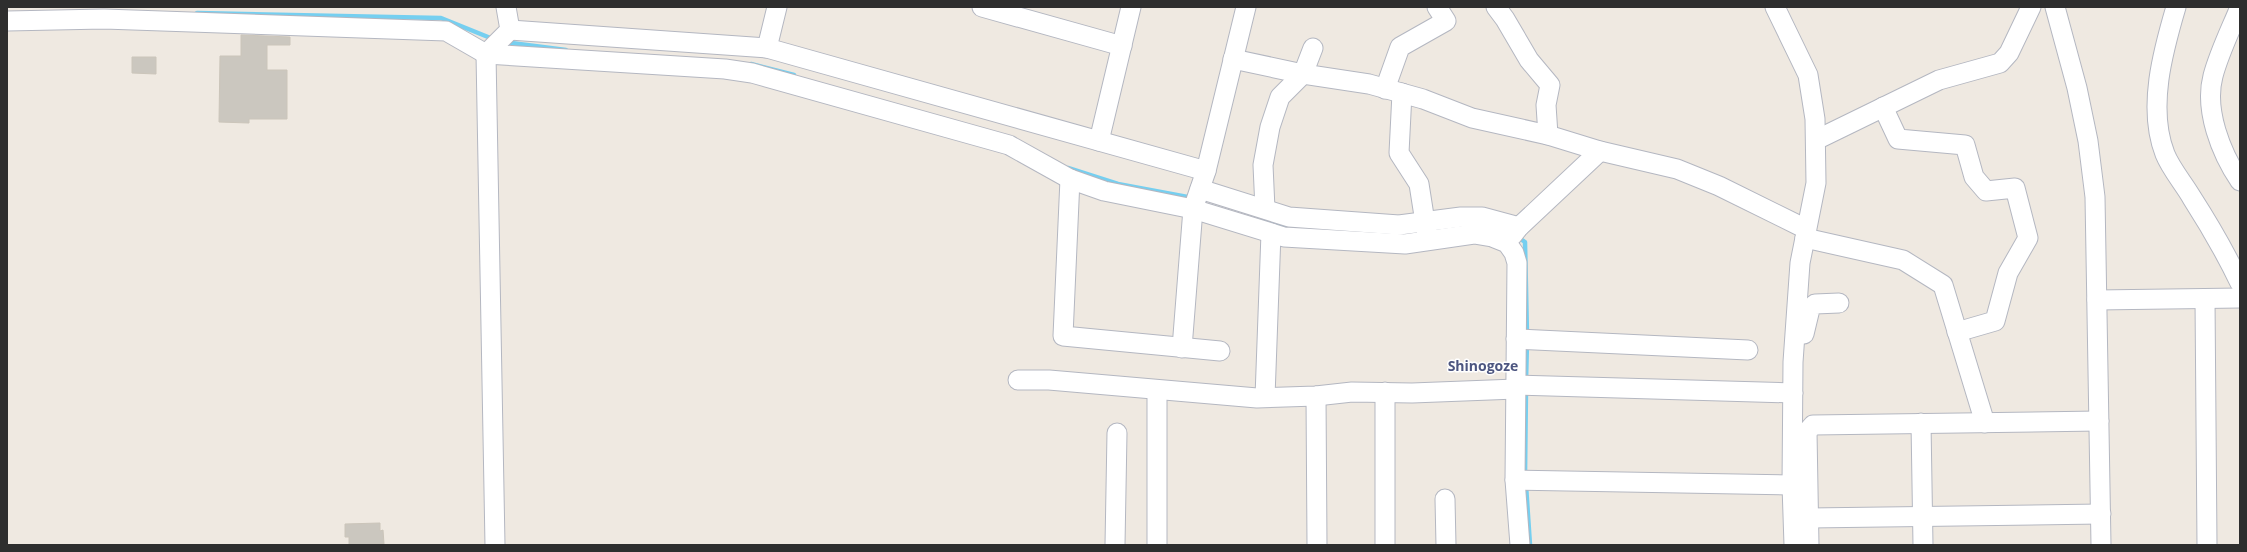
<svg xmlns="http://www.w3.org/2000/svg" width="2247" height="552" viewBox="0 0 2247 552" font-family="'Open Sans',sans-serif">
  <rect width="100%" height="100%" fill="#efe9e1"/>
  <g fill="none" stroke-linecap="round" stroke-linejoin="round">
    <!-- stream -->
    <g stroke="#75cff0" stroke-width="4.5">
      <polyline points="197,13 441,18 493,39"/>
      <polyline points="504,42 566,50"/>
      <polyline points="751,64 794,75"/>
      <polyline points="1068,168 1118,184 1193,198"/>
      <polyline points="1264,219 1287,227 1313,228"/>
      <polyline points="1516,236 1525,242 1527,335"/>
      <polyline points="1526,381 1527,343"/>
      <polyline points="1525,475 1526,389"/>
      <polyline points="1526,485 1530,545"/>
    </g>
  </g>
  <!-- building -->
  <g fill="#cbc7bf" stroke="#cbc5ba">
    <polygon points="241,35 290,37 290,45 267,45 267,70 287,70 287,119 249,119 249,123 219,122 220,56 241,56"/>
    <polygon points="132,57 156,57 156,74 132,73"/>
    <polygon points="380,523 380,531 383,530 384,544 349,545 349,537 345,537 345,524"/>
  </g>
  <g fill="none" stroke-linecap="round" stroke-linejoin="round">
    <!-- minor casing -->
    <g stroke="#b4b7c1" stroke-width="21">
      <g id="minor">
        <polyline points="982,7 1122,46"/>
        <polyline points="1496,7 1505,19 1529,60 1550,85 1546,105 1548,135"/>
        <polyline points="1775,7 1808,75 1815,119 1816,183 1800,263 1793,362 1792,485 1794,545"/>
        <polyline points="2055,7 2077,88 2088,141 2095,197 2101,545"/>
        <path d="M2176,7C2163,51 2147,108 2165,154C2171,169 2184,184 2192,198C2210,226 2226,254 2240,283"/>
        <path d="M2240,7C2231,29 2219,53 2213,76C2204,110 2221,153 2240,181"/>
        <polyline points="7,21 104,19 446,31 486,54 725,69 752,73 1009,145 1070,179 1104,191 1193,209 1284,237 1405,244 1474,234 1492,237 1507,243 1514,253 1517,263 1515,480 1520,545"/>
        <polyline points="510,30 767,48 1206,171"/>
        <polyline points="767,48 777,7"/>
        <polyline points="1233,59 1303,74 1369,84 1423,99 1472,118 1548,135 1600,151 1677,169 1719,186 1806,229"/>
        <polyline points="1385,89 1400,47 1446,21 1437,7"/>
        <polyline points="1402,93 1399,153 1419,184 1427,235"/>
        <polyline points="1883,107 1898,139 1965,145 1974,177 1986,191 2015,188 2028,238 2008,273 1995,321 1957,332"/>
        <polyline points="1816,140 1939,80 2000,63 2009,53 2031,7"/>
        <polyline points="1099,141 1131,7"/>
        <polyline points="1070,179 1063,336 1220,351"/>
        <polyline points="1200,189 1289,217 1399,225 1461,217 1482,217 1519,227"/>
        <polyline points="1265,209 1263,165 1270,127 1280,97 1303,74 1313,48"/>
        <polyline points="1512,236 1519,227 1600,151"/>
        <polyline points="1805,238 1903,260 1943,285 1985,423"/>
        <polyline points="2205,299 2207,545"/>
        <polyline points="2097,300 2240,298"/>
        <polyline points="1804,334 1810,309 1815,304 1839,303"/>
        <polyline points="1516,339 1748,350"/>
        <polyline points="1182,348 1193,209 1206,171 1246,7"/>
        <polyline points="1018,380 1049,380 1257,398 1316,396 1352,392 1412,393 1516,389"/>
        <polyline points="1516,385 1793,393"/>
        <polyline points="1157,390 1157,545"/>
        <polyline points="1316,396 1317,545"/>
        <polyline points="1265,397 1271,233"/>
        <polyline points="1921,423 1923,545"/>
        <polyline points="1515,480 1792,485"/>
        <polyline points="1445,499 1446,545"/>
        <polyline points="1809,518 2101,514"/>
        <polyline points="495,545 486,54 510,30 506,7"/>
        <polyline points="1115,545 1117,433"/>
        <polyline points="1385,545 1385,392"/>
        <polyline points="1809,545 1807,432 1813,425 2099,421"/>
      </g>
    </g>
    <!-- minor -->
    <use href="#minor" stroke="#fff" stroke-width="19"/>
  </g>
  <g text-anchor="middle" dominant-baseline="central" stroke-width="3" stroke-linejoin="round" paint-order="stroke">
    <!-- quarter labels -->
    <g font-size="14" font-weight="bold" fill="#4d5680" stroke="#fff">
      <text x="1483" y="365">Shinogoze</text>
    </g>
  </g>
  <!-- border -->
  <rect width="2247" height="552" fill="none" stroke="#2e2e2e" stroke-width="16"/>
</svg>
